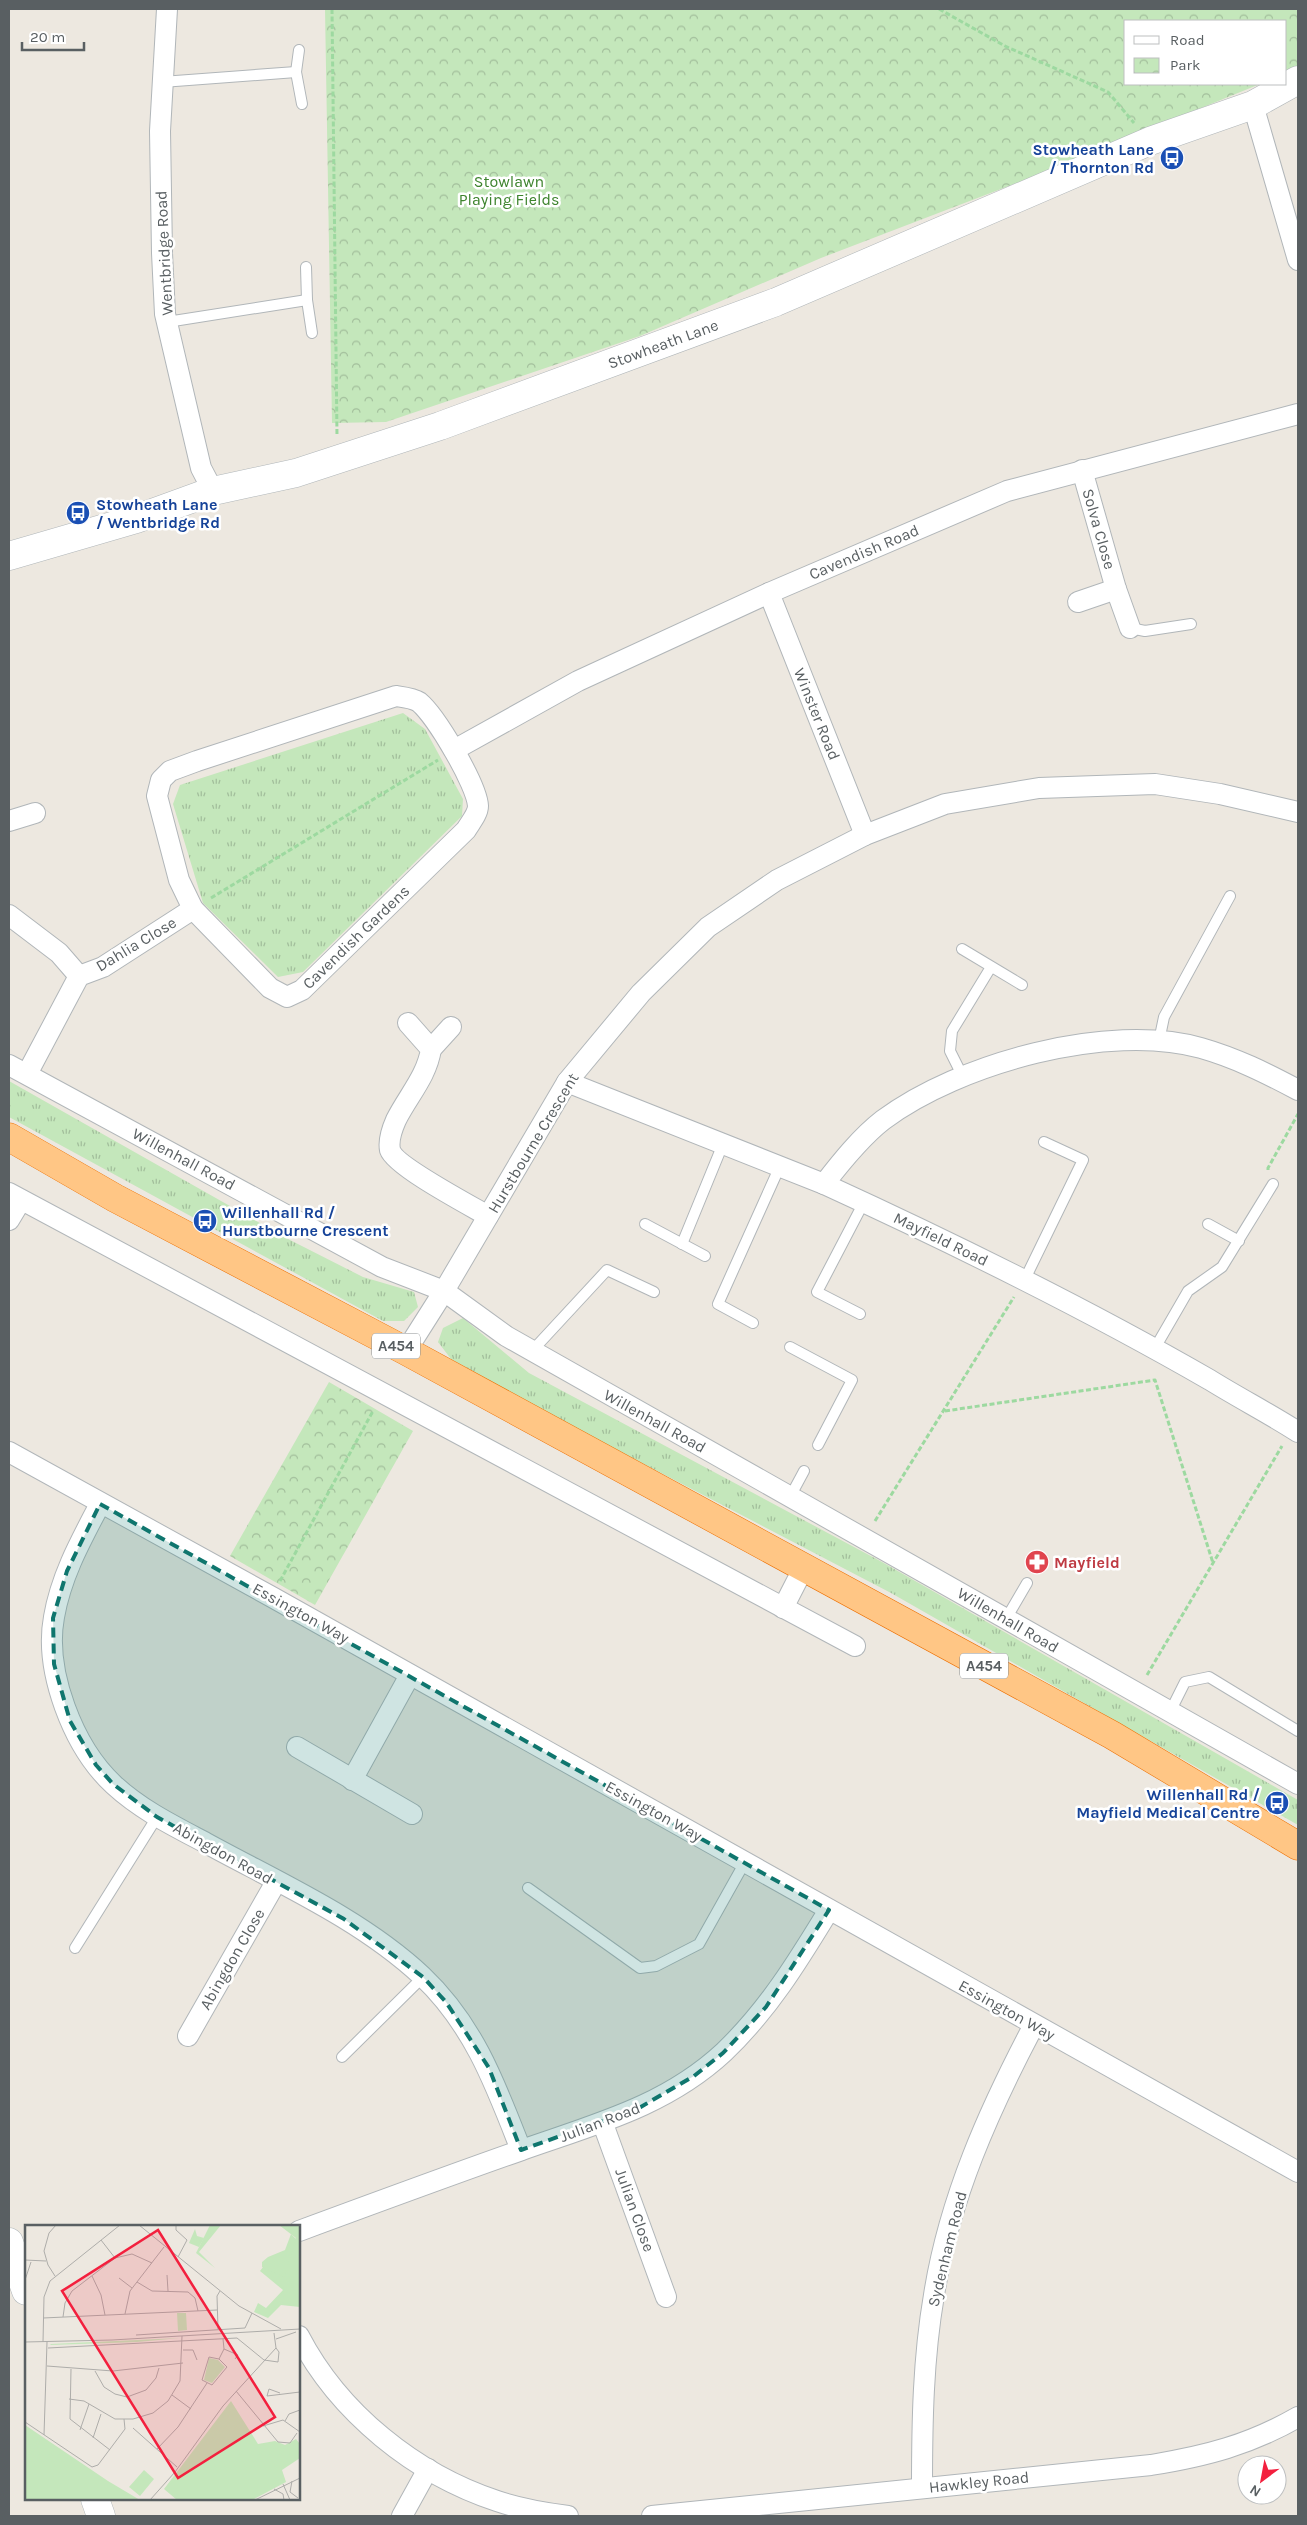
<svg xmlns="http://www.w3.org/2000/svg" width="1307" height="2525" viewBox="0 0 1307 2525" font-family="Karla,sans-serif">
  <defs>
    <pattern id="grass-tufts" width="24" height="20" patternUnits="userSpaceOnUse" patternTransform="scale(1.25)"><rect width="24" height="20" fill="#c4e7bb"/><path d="M3 7l-1-3M5 7V3M7 7l1-3M15 17l-1-3M17 17v-4M19 17l1-3" fill="none" stroke="#a2be9b"/></pattern>
    <pattern id="park-crowns" width="20" height="18" patternUnits="userSpaceOnUse" patternTransform="scale(1.25)"><rect width="20" height="18" fill="#c4e7bb"/><path d="M2 6a3 3 0 1 1 6 0M12 15a3 3 0 1 1 6 0" fill="none" stroke="#a2be9b"/></pattern>
  </defs>
  <rect width="100%" height="100%" fill="#ede8e0"/>
  <!-- grass -->
  <g fill="url(#grass-tufts)">
    <polygon points="403,713 425,729 463,799 462,816 303,972 278,977 203,903 173,804 180,785"/>
    <polygon points="9,1081 290,1240 363,1277 414,1292 418,1307 404,1321 383,1321 9,1117"/>
    <polygon points="463,1318 529,1373 882,1562 1298,1800 1298,1825 891,1593 571,1426 451,1359 438,1342 443,1328"/>
  </g>
  <!-- park -->
  <g fill="url(#park-crowns)">
    <polygon points="325,9 1298,9 1298,68 1286,73 1286,21 1126,21 1126,84 1260,84 1022,181 821,258 640,336 386,422 332,423"/>
    <polygon points="329,1382 413,1431 315,1605 230,1556"/>
  </g>
  <g fill="none" stroke-linecap="round" stroke-linejoin="round">
    <!-- lane casing -->
    <g stroke="#b1b6b9" stroke-width="12">
      <g id="lane">
        <polyline points="299,50 296,72 302,104"/>
        <polyline points="162,82 296,72"/>
        <polyline points="306,267 307,300 312,333"/>
        <polyline points="167,322 307,300"/>
        <polyline points="1130,628 1145,631 1191,624"/>
        <polyline points="962,949 1022,985"/>
        <polyline points="1159,1041 1164,1017 1230,896"/>
        <polyline points="963,1077 950,1051 952,1031 991,967"/>
        <polyline points="645,1224 705,1256"/>
        <polyline points="1208,1224 1239,1241"/>
        <polyline points="682,1244 723,1144"/>
        <polyline points="1025,1279 1083,1160 1044,1142"/>
        <polyline points="860,1314 817,1292 864,1202"/>
        <polyline points="753,1323 718,1304 780,1166"/>
        <polyline points="790,1347 852,1380 818,1445"/>
        <polyline points="1155,1348 1188,1291 1222,1267 1273,1184"/>
        <polyline points="532,1351 607,1270 654,1292"/>
        <polyline points="790,1497 804,1471"/>
        <polyline points="1006,1619 1027,1583"/>
        <polyline points="1170,1712 1185,1682 1209,1677 1298,1731"/>
        <polyline points="528,1888 640,1968 656,1966 699,1944 745,1862"/>
        <polyline points="75,1948 157,1817"/>
        <polyline points="342,2057 423,1977"/>
      </g>
    </g>
    <!-- street casing -->
    <g stroke="#b1b6b9" stroke-width="22">
      <g id="street">
        <polyline points="167,9 160,131 162,253 165,314 201,468 213,491"/>
        <polyline points="1253,105 1298,260"/>
        <polyline points="1082,470 1116,589 1130,628"/>
        <polyline points="769,593 865,835"/>
        <polyline points="1078,602 1116,589"/>
        <path d="M396,696C403,697 413,698 419,702C436,716 477,785 478,806C478,814 470,823 466,830L302,990L287,997L270,988L193,909L179,880L157,796L161,780L170,771L197,761Z"/>
        <polyline points="454,750 578,681 769,593 1007,491 1298,414"/>
        <polyline points="9,821 35,813"/>
        <polyline points="9,915 59,953 79,976"/>
        <path d="M408,1023L431,1049C427,1076 408,1096 396,1120C392,1129 388,1140 390,1150C395,1166 471,1206 488,1216"/>
        <polyline points="431,1049 451,1027"/>
        <polyline points="9,1065 382,1267 444,1291 506,1336 1298,1784"/>
        <polyline points="27,1074 79,976 103,967 193,909"/>
        <path d="M567,1082L824,1184C955,1244 1085,1308 1210,1380C1239,1398 1270,1414 1298,1432"/>
        <path d="M824,1184C841,1162 861,1137 883,1120C959,1063 1109,1022 1201,1048C1236,1058 1266,1073 1298,1090"/>
        <polyline points="9,1193 855,1646"/>
        <polyline points="9,1220 21,1200"/>
        <polyline points="406,1351 444,1291 567,1082 641,993 708,927 777,880 865,835 945,804 1039,788 1155,784 1220,794 1298,812"/>
        <polyline points="9,1452 272,1597 1298,2172"/>
        <path d="M100,1504C81,1540 61,1576 54,1617C44,1671 73,1747 114,1785C141,1810 174,1826 206,1843C279,1883 361,1919 422,1976C474,2025 496,2086 521,2150"/>
        <polyline points="783,1608 804,1567"/>
        <polyline points="297,1747 412,1814"/>
        <polyline points="352,1780 410,1675"/>
        <polyline points="188,2036 276,1882"/>
        <polyline points="603,2124 666,2297"/>
        <path d="M299,2231C372,2204 445,2177 519,2151C592,2125 665,2107 724,2052C768,2010 798,1961 829,1910"/>
        <path d="M299,2336C339,2413 415,2474 497,2501C520,2509 545,2513 568,2516"/>
        <path d="M922,2488C922,2423 923,2359 934,2295C949,2199 989,2110 1034,2025"/>
        <polyline points="402,2516 428,2469"/>
        <path d="M652,2516L1151,2465C1206,2456 1249,2445 1298,2417"/>
      </g>
    </g>
    <!-- secondary casing -->
    <g stroke="#b0b6b9" stroke-width="29">
      <g id="secondary">
        <polyline points="9,556 136,519 213,491 296,473 440,426 776,302 1150,141 1253,105 1298,80"/>
        <polyline points="9,2242 26,2291"/>
        <polyline points="95,2499 101,2516"/>
      </g>
    </g>
    <!-- highway casing -->
    <g stroke="#ed6f00" stroke-width="29">
      <polyline id="highway" points="9,1137 115,1198 406,1351 1112,1735 1298,1846"/>
    </g>
    <!-- path -->
    <g stroke="#9dd9a0" stroke-width="3" stroke-dasharray="5 2.5" stroke-linecap="butt">
      <polyline points="332,9 337,436"/>
      <polyline points="939,9 1005,46 1108,92 1134,123"/>
      <polyline points="211,898 438,760"/>
      <polyline points="1268,1170 1268,1168 1298,1114"/>
      <polyline points="945,1411 1155,1380 1213,1563"/>
      <polyline points="875,1521 1014,1297"/>
      <polyline points="280,1581 373,1411"/>
      <polyline points="1147,1675 1282,1446"/>
    </g>
    <!-- lane -->
    <use href="#lane" stroke="#fff" stroke-width="10"/>
    <!-- street -->
    <use href="#street" stroke="#fff" stroke-width="20"/>
    <!-- secondary -->
    <use href="#secondary" stroke="#fff" stroke-width="28"/>
    <!-- highway -->
    <use href="#highway" stroke="#ffc685" stroke-width="28"/>
  </g>
  <!-- marked area -->
  <path fill="#0f766e" fill-opacity="0.2" stroke="#0f766e" stroke-width="4" stroke-dasharray="10 6" stroke-linejoin="round" d="M100,1504L829,1910L766,2007L723,2053L694,2076L639,2108L521,2150L489,2068L446,2002L423,1977L344,1919L157,1817L113,1784L96,1765L70,1721L54,1664L53,1618L67,1571Z"/>
  <!-- icons -->
  <defs>
    <g id="bus-disc" transform="scale(1.25)"><circle r="9.5" fill="#1a4fb4" stroke="#fff"/><path d="M-5-6H5V4H4V6H2V4H-2V6H-4V4H-5ZM-3.5-4V0h7V-4ZM-3.5 1.2v1.5H-2V1.2ZM2 1.2v1.5H3.5V1.2Z" fill="#fff"/></g>
    <g id="pharmacy-disc" transform="scale(1.25)"><circle r="9.5" fill="#e0444e" stroke="#fff"/><path d="M-2-6h4v4h4v4h-4v4h-4v-4h-4v-4h4Z" fill="#fff"/></g>
  </defs>
  <g fill-rule="evenodd">
    <use href="#bus-disc" x="1172" y="158"/>
    <use href="#bus-disc" x="78" y="513"/>
    <use href="#bus-disc" x="205" y="1221"/>
    <use href="#pharmacy-disc" x="1037" y="1562"/>
    <use href="#bus-disc" x="1277" y="1803"/>
  </g>
  <g text-anchor="middle" dominant-baseline="central" stroke-width="5" stroke-linejoin="round" paint-order="stroke">
    <!-- shield labels -->
    <g fill="#fff" stroke="#8b8f91" stroke-width="1">
      <rect x="372" y="1333.5" width="48" height="25" rx="4"/>
      <rect x="960" y="1653.5" width="48" height="25" rx="4"/>
    </g>
    <g font-size="15" font-weight="bold" fill="#595f62">
      <text x="396" y="1346">A454</text>
      <text x="984" y="1666">A454</text>
    </g>
    <!-- transit labels -->
    <g font-size="16" font-weight="bold" fill="#164399" stroke="#fff" text-anchor="end">
      <text x="1154" y="149">Stowheath Lane<tspan x="1154" dy="18">/ Thornton Rd</tspan></text>
      <text x="96" y="504" text-anchor="start">Stowheath Lane<tspan x="96" dy="18">/ Wentbridge Rd</tspan></text>
      <text x="222" y="1212" text-anchor="start">Willenhall Rd /<tspan x="222" dy="18">Hurstbourne Crescent</tspan></text>
      <text x="1260" y="1794">Willenhall Rd /<tspan x="1260" dy="18">Mayfield Medical Centre</tspan></text>
    </g>
    <!-- park labels -->
    <g font-size="16" fill="#3e842e" stroke="#fff">
      <text x="509" y="181">Stowlawn<tspan x="509" dy="18">Playing Fields</tspan></text>
    </g>
    <!-- street labels -->
    <g font-size="16" fill="#595f62" stroke="#fff">
      <text transform="translate(164 253) rotate(-93)">Wentbridge Road</text>
      <text transform="translate(663 344) rotate(-20)">Stowheath Lane</text>
      <text transform="translate(1099 529) rotate(74)">Solva Close</text>
      <text transform="translate(864 552) rotate(-23)">Cavendish Road</text>
      <text transform="translate(817 714) rotate(68)">Winster Road</text>
      <text transform="translate(356 937) rotate(-44)">Cavendish Gardens</text>
      <text transform="translate(136 944) rotate(-31)">Dahlia Close</text>
      <text transform="translate(533 1143) rotate(-59)">Hurstbourne Crescent</text>
      <text transform="translate(184 1159) rotate(28)">Willenhall Road</text>
      <text transform="translate(941 1239) rotate(26)">Mayfield Road</text>
      <text transform="translate(655 1421) rotate(29)">Willenhall Road</text>
      <text transform="translate(301 1613) rotate(29)">Essington Way</text>
      <text transform="translate(1008 1620) rotate(30)">Willenhall Road</text>
      <text transform="translate(654 1811) rotate(29)">Essington Way</text>
      <text transform="translate(223 1853) rotate(29)">Abingdon Road</text>
      <text transform="translate(232 1959) rotate(-60)">Abingdon Close</text>
      <text transform="translate(1007 2010) rotate(29)">Essington Way</text>
      <text transform="translate(600 2122) rotate(-21)">Julian Road</text>
      <text transform="translate(635 2210) rotate(70)">Julian Close</text>
      <text transform="translate(947 2249) rotate(-76)">Sydenham Road</text>
      <text transform="translate(979 2482) rotate(-6)">Hawkley Road</text>
    </g>
    <!-- health labels -->
    <g font-size="16" font-weight="bold" fill="#be3a42" stroke="#fff" text-anchor="start">
      <text x="1054" y="1562">Mayfield</text>
    </g>
  </g>
  <!-- overview -->
  <g transform="translate(25 2225)">
    <rect width="275" height="275" fill="#ede8e0"/>
    <path d="M254,0H275V82L256,80L243,93L229,87L233,78L241,83L258,65L235,46L244,34L255,35L271,13ZM170,4L172,11L179,13L174,22L164,18ZM155,113L112,117L25,120L26,119ZM184,133L193,135L200,142L187,158L179,155Z" fill="#c4e7bb"/>
    <path d="M185,0H196L174,27L190,43L171,28ZM266,9L271,14L259,52L237,42V37L243,32L260,25Z" fill="#c4e7bb"/>
    <path d="M152,88H161L162,105L153,106ZM206,176L233,219L250,216L260,220L271,214L275,219V233L257,245L261,257L227,275H152L139,264ZM0,200L83,256L115,275H0Z" fill="#c4e7bb"/>
    <path d="M119,245L129,254L115,271L104,262Z" fill="#c4e7bb"/>
    <path fill="none" stroke="#aeadaa" stroke-width="1" d="M114,0L214,81L256,104M151,0V5L162,15L153,32M76,15L90,33M0,35L21,36M142,50L143,66M30,51L23,40L19,26L24,8L31,0M67,51L76,70L80,90M94,53L107,63M0,55L6,37M112,57L127,66L163,67L170,73L173,86M100,89L105,66L139,22M38,92L40,78L47,66L90,33L107,29L127,38M18,93L192,85M193,104L192,71L195,66M111,110L220,103L227,88M251,114L271,107M0,117L87,115L275,104M18,117L19,72L25,56L95,0M23,123L212,113L239,135M199,124L213,130L210,134M158,125H168L172,135M184,132L194,134L202,142L187,160L177,155ZM194,134L199,124L198,114M239,135L253,137L254,127L251,123M22,141L88,146L158,138M46,144L45,194L85,225M70,146L79,162L90,169L102,172L121,165L131,153L134,143M211,166L253,217L265,218L272,208M255,168L244,164L242,171L275,167M147,170L166,184M44,174L59,176L90,194H108L128,188L143,176L155,156L157,111M260,196L264,189L275,185M0,197L67,242L73,240L100,204L99,194M238,201L258,195L275,207M108,203L152,242M55,205L64,179M19,210L22,117M68,213L76,189M132,224L153,202L182,158M267,256L265,267L273,273M258,259L265,275M249,264L258,269L259,275M125,275L150,247L198,181L251,123L249,108M230,275L275,253"/>
    <path fill="#f3203e" fill-opacity="0.15" stroke="#f3203e" stroke-width="2.5" d="M133,5L250,192L153,253L37,66Z"/>
    <rect width="275" height="275" fill="none" stroke="#595f62" stroke-width="2.5"/>
  </g>
  <!-- border -->
  <rect width="1307" height="2525" fill="none" stroke="#595f62" stroke-width="20"/>
  <!-- legend -->
  <rect x="1124" y="20" width="162" height="65" fill="#ffffff" stroke="#bdbfc0"/>
  <rect x="1134" y="36" width="25" height="8" fill="#ffffff" stroke="#bdbfc0"/>
  <text x="1170" y="45" font-size="15" fill="#595f62">Road</text>
  <rect x="1134" y="58" width="25" height="15" fill="url(#park-crowns)" stroke="#bdbfc0"/>
  <text x="1170" y="70" font-size="15" fill="#595f62">Park</text>
  <!-- north arrow -->
  <g transform="translate(1262 2480) rotate(212)"><circle r="24" fill="#ffffff" stroke="#bdbfc0"/>
  <path d="M0-4L9 19L0 12L-9 19Z" fill="#f3203e"/>
  <text y="-8" font-size="14" font-weight="bold" text-anchor="middle" fill="#595f62">N</text>
  </g>
  <!-- scale -->
  <path d="M22 42v8h62v-8" fill="none" stroke="#595f62" stroke-width="2.5"/>
  <text x="30" y="42" font-size="15" fill="#595f62" stroke="#ffffff" stroke-width="4" paint-order="stroke">20 m</text>
</svg>
